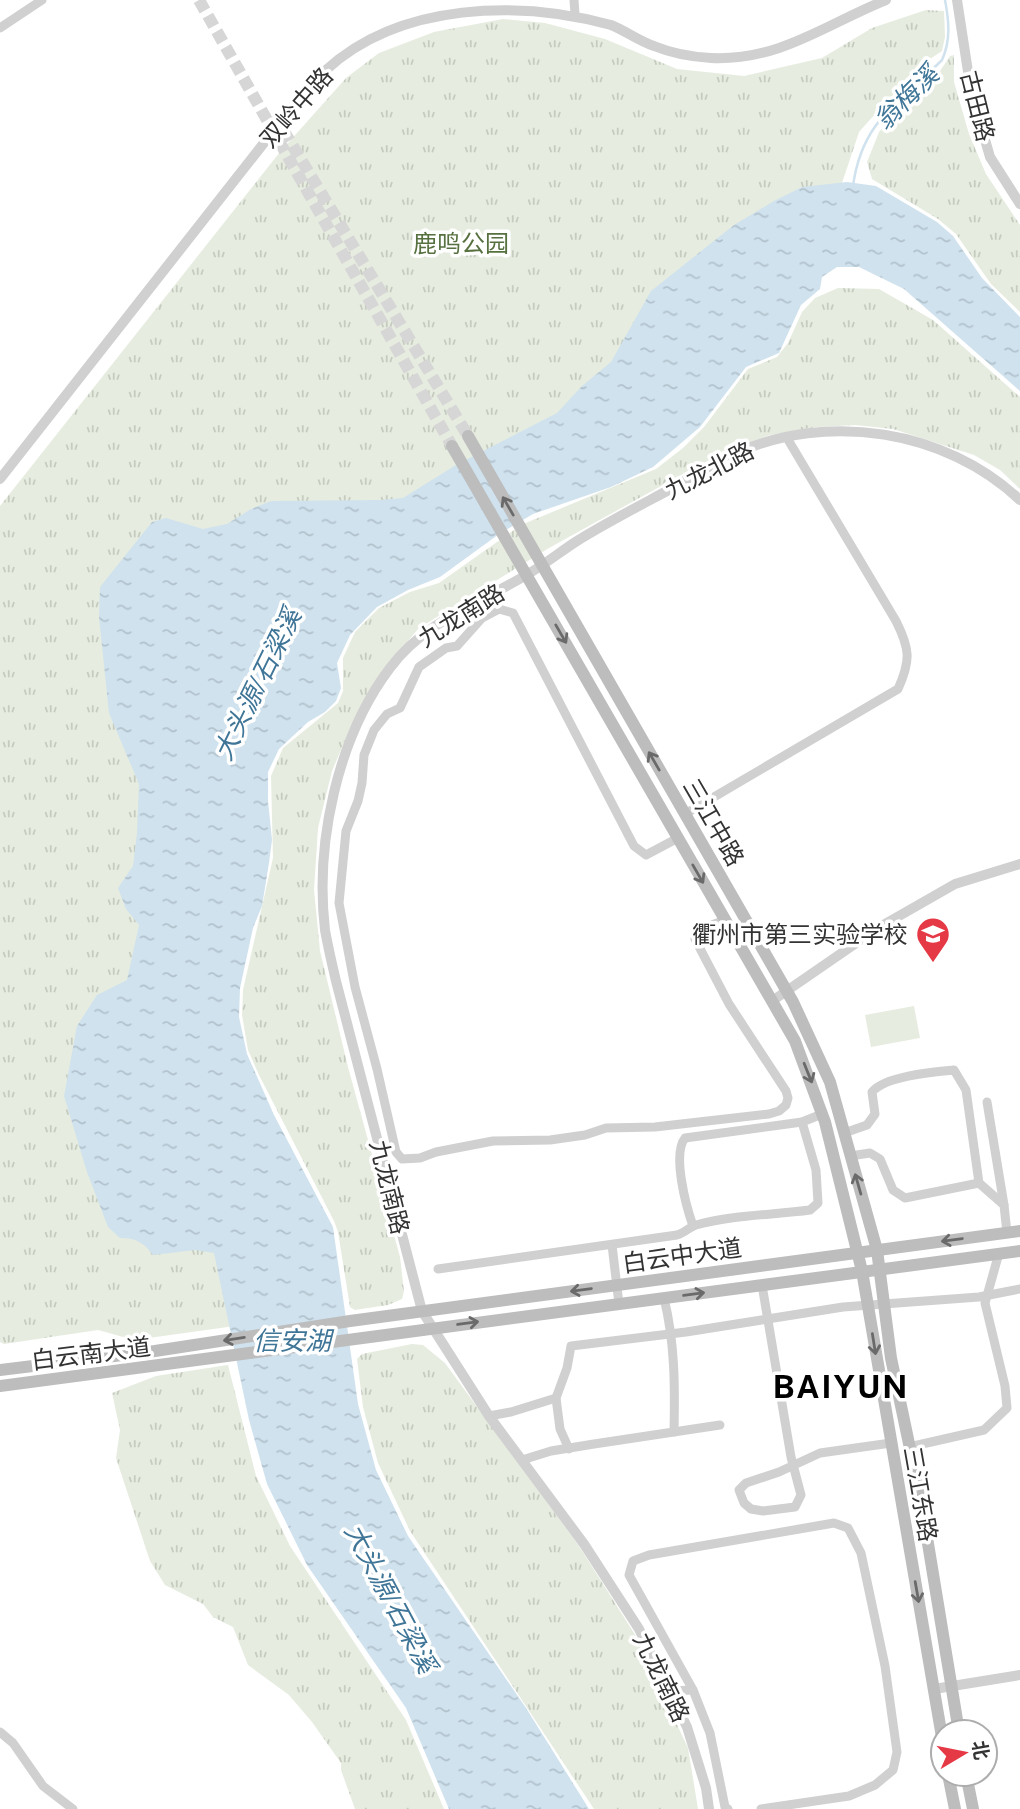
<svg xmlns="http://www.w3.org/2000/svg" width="1020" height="1809" viewBox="0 0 1020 1809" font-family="'Public Sans','Noto Sans SC',sans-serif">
  <defs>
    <pattern id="grass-tufts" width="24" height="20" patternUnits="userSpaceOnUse" patternTransform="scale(1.75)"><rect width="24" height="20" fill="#e6ecdf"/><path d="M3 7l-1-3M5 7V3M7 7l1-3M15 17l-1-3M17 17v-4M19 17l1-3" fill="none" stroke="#c6cbc0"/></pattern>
    <pattern id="water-ripples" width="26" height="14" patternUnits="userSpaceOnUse" patternTransform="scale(1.75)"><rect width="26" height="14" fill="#cfe2ee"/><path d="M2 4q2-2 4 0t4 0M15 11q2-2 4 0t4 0" fill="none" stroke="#b2c2cd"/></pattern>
  </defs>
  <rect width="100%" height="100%" fill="#fff"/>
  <!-- grass -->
  <g fill="url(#grass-tufts)">
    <polygon points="926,10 944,11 945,37 942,51 930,59 883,105 859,132 840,189 608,372 144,783 142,922 205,1245 218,1251 235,1326 134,1340 98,1330 4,1344 0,1342 0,506 280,152 346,78 379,53 434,32 503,19 545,23 605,39 677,69 744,76 822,58 872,28"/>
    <polygon points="954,55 954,82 969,134 986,174 1020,225 1020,312 991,284 956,234 938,219 872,179 867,162 879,132 900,107 938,74 950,56"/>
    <polygon points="838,288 879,289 933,320 1020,397 1020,489 1000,470 974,455 893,429 855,425 817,427 770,435 732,449 681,475 549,548 419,628 395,656 351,726 332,771 318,828 314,890 320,951 348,1067 400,1257 404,1291 402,1299 388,1305 355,1310 350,1307 338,1232 334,1221 259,1075 248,1050 242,1015 243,990 273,858 271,776 283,748 338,703 343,691 343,658 355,632 379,608 410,592 439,583 521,525 656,469 683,448 704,427 748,369 777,357 788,343 802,312 815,298"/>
    <polygon points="412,1344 423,1345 445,1363 579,1546 634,1633 688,1748 698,1809 594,1809 410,1531 378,1463 363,1407 357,1359 362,1354"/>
    <polygon points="228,1365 256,1476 290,1546 406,1720 444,1809 355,1809 341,1770 341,1763 312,1722 289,1695 248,1665 233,1627 213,1617 203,1604 165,1585 150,1561 116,1458 120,1430 112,1393 156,1376"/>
  </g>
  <!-- pitch -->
  <polygon fill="#e6ecdf" points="914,1006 920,1038 871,1047 865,1015"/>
  <!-- water -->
  <path fill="url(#water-ripples)" d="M847,182L876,186L937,222L953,236L982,278L1020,317V391L904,289L859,267H837L822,277L820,289L801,305L779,353L746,367L700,427L653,467L611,487L533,514L499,534L440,577L408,590L377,607L350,635L337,663L341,688L336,701L325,712L308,722L279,749L268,772V801L272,840L269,863L262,906L253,928L240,988L239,1017L247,1054L274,1115L333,1227L358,1404L376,1470L408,1536L526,1708L589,1809H449L406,1708L307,1565L267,1484L249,1420L214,1253L195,1250L153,1255C143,1242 136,1238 120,1238L108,1227L87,1172L64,1096L77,1026L97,995L127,980L139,925L126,909L118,888L133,866L137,833L139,784L109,713L99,617L100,587L152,522L166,518L203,529L227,524L251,509L271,501L380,500L403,498L456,465L557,413L582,386L611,362L651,291L734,225L774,201L802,187Z"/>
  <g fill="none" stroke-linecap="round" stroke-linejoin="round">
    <!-- stream -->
    <path stroke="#cfe2ee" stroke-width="2.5" d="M853,186C862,120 899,103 942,60C951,40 949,21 945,0"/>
    <!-- secondary-tunnel -->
    <g stroke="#d6d6d6" stroke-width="12" stroke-dasharray="12 6" stroke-linecap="butt">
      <polyline points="199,0 452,446"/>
      <polyline points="274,115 468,436"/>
    </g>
    <!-- minor -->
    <g stroke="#d0d0d0" stroke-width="9">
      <polyline points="574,0 575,14"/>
      <polyline points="0,28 42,0"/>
      <path d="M685,814L898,689C911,660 910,649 896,621L787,438"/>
      <polyline points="678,838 646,855 634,846 513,613 499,609 482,618 457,646 446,648 419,667 400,708 387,714 374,730 364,755 362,783 358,801 346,831 339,903 355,987 377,1069 396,1152 402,1159 420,1158 436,1152 493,1141 550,1140 585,1135 606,1128 655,1127 769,1114 779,1111 786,1105 788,1098 786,1091 729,1004 695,939 704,928 725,920"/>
      <polyline points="987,1102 1004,1205"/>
      <path d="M844,1133L867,1125L875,1114L872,1092C885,1076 933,1072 954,1070L966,1090L979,1183L1004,1205L1007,1233"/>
      <polyline points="850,1156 870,1153 880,1159 893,1190 905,1198 979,1183"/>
      <path d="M693,1226C686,1206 672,1154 685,1138L802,1122L822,1114"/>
      <polyline points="612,1245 619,1304"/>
      <path d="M438,1269L677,1235C685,1233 689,1227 696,1225C732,1215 773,1215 810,1210L818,1203L816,1170L802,1122"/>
      <polyline points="762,1285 791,1457 801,1495 795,1507 763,1511 751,1509 744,1503 739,1490 746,1483 779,1472 820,1453 891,1443"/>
      <path d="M664,1298C675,1343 675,1386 674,1432"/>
      <polyline points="489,1416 511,1412 556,1398"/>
      <polyline points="909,1447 984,1430 1007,1408 1005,1386 985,1303 999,1253"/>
      <polyline points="569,1449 560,1429 556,1398 567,1368 571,1346 686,1332 843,1307 979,1297 1020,1289"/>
      <polyline points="522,1460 551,1451 594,1444 720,1425"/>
      <polyline points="670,1691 693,1690"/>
      <polyline points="0,1732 13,1743 43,1786 73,1809"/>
      <polyline points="728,1809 725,1807 710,1733 693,1690 629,1575 633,1561 649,1555 834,1523 848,1528 861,1553 885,1666 897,1752 893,1770 875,1785 849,1796 761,1809"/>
    </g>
    <!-- tertiary -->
    <g stroke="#d0d0d0" stroke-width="10">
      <polyline points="957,0 971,91 990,157 1020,204"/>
      <path d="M0,479L300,97C309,88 317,78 326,70C400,2 520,0 611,25C626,31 639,41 654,46C671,53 693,57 711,58C780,61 826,24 886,0"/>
      <polyline points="772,1001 878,928 955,884 1020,864"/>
      <polyline points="934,1689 1020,1675"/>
      <path d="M709,1809L706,1788L687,1727L639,1629L584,1544L489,1416L422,1311L336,981C332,964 328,947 325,930C315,844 337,738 390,668C425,621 480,603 528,574C545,564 560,552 577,541C609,521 645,503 678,485C697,474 715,462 734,454C827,411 946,430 1020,500"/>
    </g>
    <!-- secondary -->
    <g stroke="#bdbdbd" stroke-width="12">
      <polyline points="468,436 793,1002 830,1082 877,1250 891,1358 921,1501 959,1732"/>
      <polyline points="452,446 795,1041 825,1122 862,1271 943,1743"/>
      <polyline points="0,1370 155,1351 350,1321 1020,1231"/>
      <polyline points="0,1386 1020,1251"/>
      <polyline points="948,1774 955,1809"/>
      <polyline points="966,1774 973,1809"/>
    </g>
  </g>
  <!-- one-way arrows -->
  <defs><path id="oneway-shaft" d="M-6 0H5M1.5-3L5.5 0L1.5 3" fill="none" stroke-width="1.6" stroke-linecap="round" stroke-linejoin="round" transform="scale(1.75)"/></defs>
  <g stroke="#6a6a6a">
    <use href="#oneway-shaft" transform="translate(508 506) rotate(-120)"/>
    <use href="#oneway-shaft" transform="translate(561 634) rotate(60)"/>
    <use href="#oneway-shaft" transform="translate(654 761) rotate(-120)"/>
    <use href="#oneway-shaft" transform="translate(698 874) rotate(60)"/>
    <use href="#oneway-shaft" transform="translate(808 1073) rotate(68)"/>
    <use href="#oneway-shaft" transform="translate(858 1184) rotate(-106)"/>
    <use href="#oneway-shaft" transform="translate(952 1240) rotate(172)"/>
    <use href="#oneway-shaft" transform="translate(581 1290) rotate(172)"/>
    <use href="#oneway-shaft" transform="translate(694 1294) rotate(-8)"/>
    <use href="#oneway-shaft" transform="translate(468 1323) rotate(-8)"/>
    <use href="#oneway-shaft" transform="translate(234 1339) rotate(171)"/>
    <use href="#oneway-shaft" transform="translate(874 1344) rotate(81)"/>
    <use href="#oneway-shaft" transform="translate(917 1592) rotate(80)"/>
  </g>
  <!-- icons -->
  <defs>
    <g id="school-pin" transform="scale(1.75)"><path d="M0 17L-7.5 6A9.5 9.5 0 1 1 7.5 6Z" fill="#e63946" stroke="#fff"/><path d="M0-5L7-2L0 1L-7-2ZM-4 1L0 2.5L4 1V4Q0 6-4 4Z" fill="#fff"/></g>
  </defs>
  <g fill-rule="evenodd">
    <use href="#school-pin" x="933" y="934"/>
  </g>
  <g text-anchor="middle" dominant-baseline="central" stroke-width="7" stroke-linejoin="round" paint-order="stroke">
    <!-- street labels -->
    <g font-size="24" fill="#333" stroke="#fff">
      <text transform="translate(978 106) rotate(76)">古田路</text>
      <text transform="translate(296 107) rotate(-49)">双岭中路</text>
      <text transform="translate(709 470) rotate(-27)">九龙北路</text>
      <text transform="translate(461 615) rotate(-32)">九龙南路</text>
      <text transform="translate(714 822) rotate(60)">三江中路</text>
      <text transform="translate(390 1187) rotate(76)">九龙南路</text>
      <text transform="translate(682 1255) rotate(-8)">白云中大道</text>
      <text transform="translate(91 1353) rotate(-7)">白云南大道</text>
      <text transform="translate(921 1494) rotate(80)">三江东路</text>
      <text transform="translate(662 1677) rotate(64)">九龙南路</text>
    </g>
    <!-- park labels -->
    <g font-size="24" fill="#56703f" stroke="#fff">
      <text x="461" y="243">鹿鸣公园</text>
    </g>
    <!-- poi labels -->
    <g font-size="24" fill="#333" stroke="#fff" text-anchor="end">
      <text x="908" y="934">衢州市第三实验学校</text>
    </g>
    <!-- water labels -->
    <g font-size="26" font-style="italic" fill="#3f7597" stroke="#fff">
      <text transform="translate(906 97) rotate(-45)">翁梅溪</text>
      <text transform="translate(257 684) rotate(-64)">大头源/石梁溪</text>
      <text x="292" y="1340">信安湖</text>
      <text transform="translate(391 1598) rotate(62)">大头源/石梁溪</text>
    </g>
    <!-- district labels -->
    <g font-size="32" font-weight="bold" letter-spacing="2" fill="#000" stroke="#fff">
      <text x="841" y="1386">BAIYUN</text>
    </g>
  </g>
  <!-- north arrow -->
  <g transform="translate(964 1753) rotate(80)"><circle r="33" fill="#ffffff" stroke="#adadad" stroke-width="2"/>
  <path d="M0-5L12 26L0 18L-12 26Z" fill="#e63946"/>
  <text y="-10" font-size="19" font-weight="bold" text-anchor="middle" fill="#333333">北</text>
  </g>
</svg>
